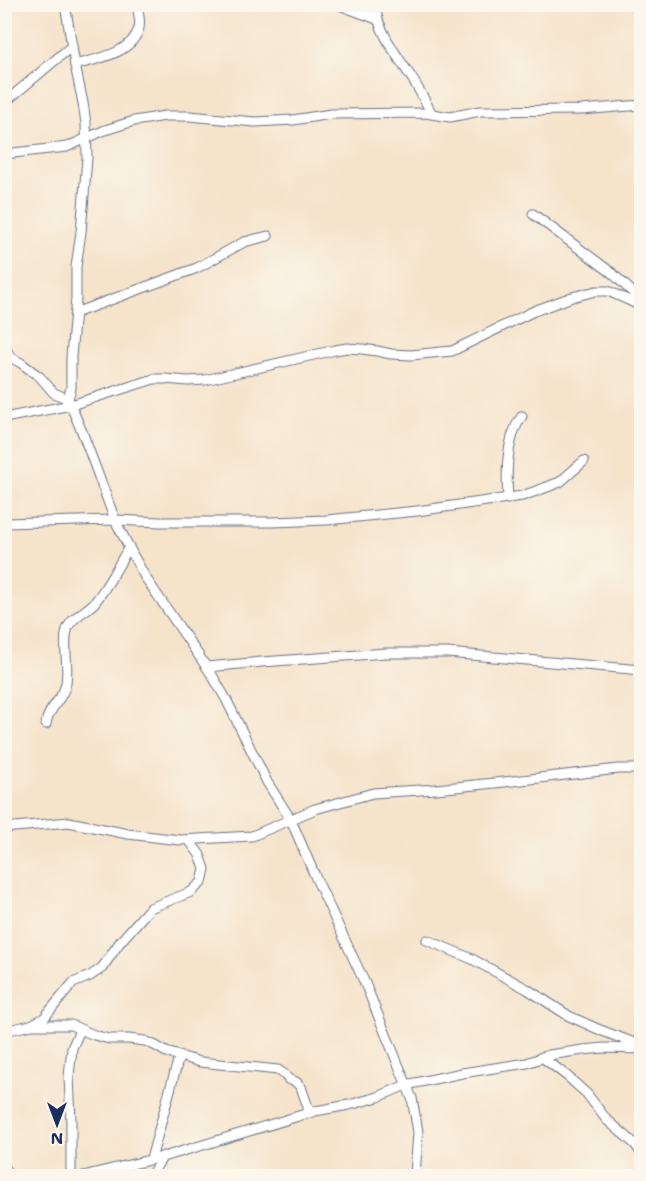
<svg xmlns="http://www.w3.org/2000/svg" width="646" height="1181" viewBox="0 0 646 1181" font-family="'Shantell Sans',sans-serif">
  <rect width="100%" height="100%" fill="#fbf7ec"/>
  <filter id="ink" filterUnits="userSpaceOnUse"><feTurbulence type="fractalNoise" baseFrequency=".0167" numOctaves="2"/><feDisplacementMap in="SourceGraphic" scale="12" xChannelSelector="R" yChannelSelector="G"/><feConvolveMatrix kernelMatrix="1 2 1 2 8 2 1 2 1" color-interpolation-filters="sRGB"/></filter>
  <filter id="wash" filterUnits="userSpaceOnUse"><feTurbulence type="fractalNoise" baseFrequency=".008" numOctaves="4" result="noise"/><feDisplacementMap in="SourceGraphic" scale="24" xChannelSelector="R" yChannelSelector="G"/><feGaussianBlur stdDeviation="1.35" result="paint"/><feColorMatrix in="noise" values="0 0 0 0 0 0 0 0 0 0 0 0 0 0 0 0 0 1.4 0 .05"/><feComposite in="paint" operator="in"/></filter>
  <g filter="url(#wash)">
    <rect width="100%" height="100%" fill="#f5e3ca"/>
  </g>
  <g filter="url(#ink)">
    <g fill="none" stroke-linecap="round" stroke-linejoin="round">
      <!-- street casing -->
      <g stroke="#676e84" stroke-width="11">
        <g id="street">
          <polyline points="65,4 75,65 83,103 86,123 87,158 81,232 76,267 76,299 71,357 71,388 68,399 83,434 115,520 134,557 145,577 212,675 226,699 267,782 291,820 315,876 364,981 412,1098 418,1132 415,1176"/>
          <polyline points="337,4 377,19"/>
          <path d="M374,4C380,35 397,55 413,80C420,91 426,103 432,114"/>
          <polyline points="633,4 642,13"/>
          <path d="M75,65C96,59 132,54 139,28C141,22 138,12 137,4"/>
          <polyline points="4,103 72,46"/>
          <polyline points="4,154 67,147 105,130 134,121 165,116 189,116 255,122 293,120 331,114 426,113 450,117 480,111 581,110 642,105"/>
          <polyline points="533,214 612,273 642,301"/>
          <polyline points="75,313 197,268 244,242 268,236"/>
          <polyline points="4,345 10,357 21,363 40,377 54,393 68,399"/>
          <polyline points="4,418 71,405 154,379 165,379 188,381 205,380 335,350 347,348 362,349 377,351 391,354 411,355 452,351 534,311 572,297 596,291 608,291 639,305 642,305"/>
          <path d="M508,499C506,472 506,438 522,416"/>
          <polyline points="4,523 115,520 160,522 272,522 327,520 417,511 522,496 542,489 560,482 584,461"/>
          <polyline points="207,667 262,662 386,653 447,653 642,670"/>
          <path d="M46,724C47,710 61,701 65,687C71,669 61,645 68,627C72,617 87,611 95,602C108,586 118,566 129,547"/>
          <polyline points="4,828 69,822 128,834 180,840 252,836 315,809 373,793 436,789 504,782 618,769 642,769"/>
          <polyline points="427,940 472,959 527,989 569,1016 600,1030 642,1046"/>
          <polyline points="31,1025 71,1025 94,1035 109,1039 129,1039 145,1041 156,1046 166,1052 200,1062 278,1070 284,1074 288,1079 296,1082 301,1087 310,1113"/>
          <polyline points="4,1031 31,1025 44,1018 73,983 90,976 102,968 120,942 150,908 191,892 202,882 205,869 200,855 189,840"/>
          <polyline points="542,1057 567,1076 587,1094 606,1119 635,1144 642,1154"/>
          <polyline points="151,1159 179,1057"/>
          <polyline points="4,1168 10,1176"/>
          <polyline points="71,1176 71,1121 69,1076 72,1048 80,1030"/>
          <polyline points="83,1176 170,1155 315,1111 349,1105 378,1097 406,1085 462,1073 527,1063 549,1055 583,1050 604,1048 642,1049"/>
          <polyline points="152,1176 152,1174 163,1156"/>
        </g>
      </g>
      <!-- street -->
      <use href="#street" stroke="#fff" stroke-width="9"/>
    </g>
  </g>
  <!-- margin -->
  <rect width="646" height="1181" fill="none" stroke="#fbf7ec" stroke-width="24"/>
  <!-- north arrow -->
  <g transform="translate(57 1124) rotate(180)" stroke="#fbf7ec" stroke-width="4.5" paint-order="stroke">
  <path d="M0-4.5L10 22L0 15L-10 22Z" fill="#1b2f5e"/>
  <text y="-9" font-size="16" font-weight="bold" text-anchor="middle" fill="#1b2f5e">N</text>
  </g>
</svg>
